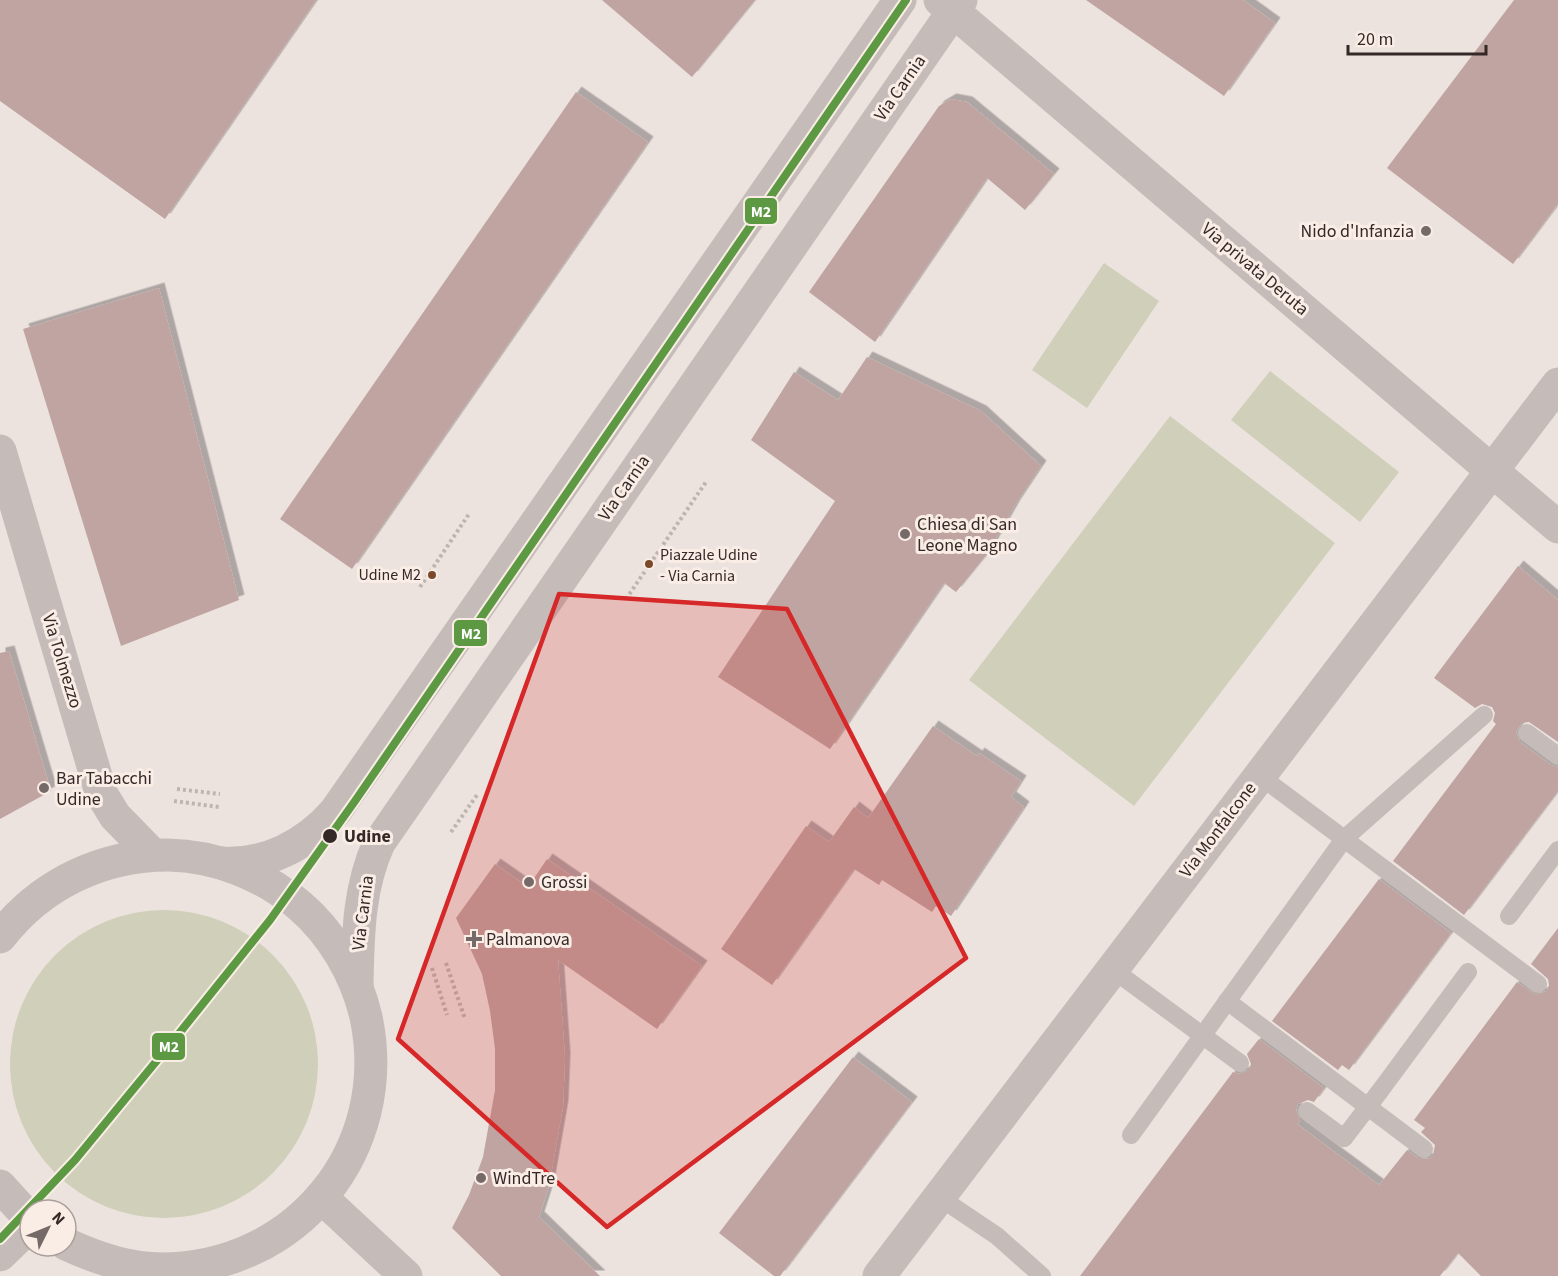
<svg xmlns="http://www.w3.org/2000/svg" width="1558" height="1276" viewBox="0 0 1558 1276" font-family="'Source Sans 3',sans-serif">
  <defs>
    <filter id="shadow"><feDropShadow dx="5.5" dy="-5.5" stdDeviation="0" flood-color="#0004"/></filter>
  </defs>
  <rect width="100%" height="100%" fill="#ece3df"/>
  <!-- green -->
  <g fill="#d0cfba">
    <polygon points="1104,263 1159,301 1087,408 1032,370"/>
    <polygon points="1270,371 1399,472 1360,522 1231,420"/>
    <polygon points="1170,416 1335,543 1134,806 969,680"/>
    <circle cx="164" cy="1064" r="154"/>
  </g>
  <!-- building -->
  <g fill="#bfa4a1" filter="url(#shadow)">
    <polygon points="0,0 316,0 165,219 0,101"/>
    <polygon points="602,0 755,0 692,77"/>
    <polygon points="1086,0 1243,0 1275,23 1224,96"/>
    <polygon points="1514,0 1558,0 1558,204 1513,264 1387,168"/>
    <polygon points="576,92 648,142 352,569 280,519"/>
    <polygon points="951,99 967,102 1054,174 1025,210 987,178 875,342 809,292 939,106"/>
    <polygon points="159,288 239,600 121,646 23,329"/>
    <polygon points="867,357 981,411 1041,466 1015,505 987,554 956,592 944,583 830,749 718,677 835,501 751,440 794,372 838,400"/>
    <polygon points="1518,566 1558,600 1558,742 1529,722 1522,723 1516,732 1520,742 1551,765 1558,767 1558,791 1464,915 1393,861 1496,724 1493,721 1495,713 1492,707 1482,704 1475,708 1434,678"/>
    <polygon points="9,651 51,791 0,819 0,653"/>
    <polygon points="933,726 977,756 979,753 1021,781 1011,797 1024,807 951,916 936,906 932,912 882,880 879,885 854,869 772,985 721,949 806,826 829,842 854,807 868,818"/>
    <polygon points="547,859 702,966 657,1029 558,960 565,1058 563,1106 549,1186 539,1217 600,1276 501,1276 452,1228 469,1195 483,1157 495,1090 495,1049 490,1011 482,974 456,918 495,864 528,887"/>
    <polygon points="1379,879 1451,933 1349,1070 1342,1065 1338,1070 1272,1021"/>
    <polygon points="1558,928 1558,1276 1481,1276 1458,1253 1440,1276 1080,1276 1233,1072 1239,1074 1249,1070 1251,1064 1247,1054 1259,1039 1324,1088 1314,1102 1308,1100 1298,1104 1296,1110 1300,1120 1297,1124 1379,1185 1407,1150 1418,1158 1429,1159 1433,1155 1435,1145 1421,1132 1425,1128 1414,1120 1517,982 1536,995 1547,991 1549,985 1548,979 1531,964"/>
    <polygon points="853,1057 912,1102 780,1276 774,1276 719,1233"/>
  </g>
  <g fill="none" stroke-linecap="round" stroke-linejoin="round">
    <!-- path -->
    <g stroke="#beb5b1" stroke-width="4" stroke-dasharray="3 3" stroke-linecap="butt">
      <polyline points="420,587 469,514"/>
      <polyline points="626,599 706,482"/>
      <polyline points="177,789 220,794"/>
      <polyline points="174,801 219,807"/>
      <polyline points="451,832 477,795"/>
      <polyline points="446,963 465,1019"/>
      <polyline points="432,968 447,1015"/>
    </g>
    <!-- service -->
    <g stroke="#c5bcb9" stroke-width="18">
      <polyline points="1527,733 1558,756"/>
      <polyline points="1260,776 1538,984"/>
      <polyline points="1509,916 1558,850"/>
      <polyline points="1112,969 1240,1063"/>
      <polyline points="1227,1001 1424,1149"/>
      <polyline points="1380,1091 1468,972"/>
      <polyline points="1307,1111 1344,1138"/>
      <polyline points="1131,1135 1344,839 1484,715"/>
      <polyline points="939,1197 997,1236 1042,1276"/>
    </g>
    <!-- minor -->
    <g stroke="#c5bcb9" stroke-width="33">
      <polyline points="940,0 1558,527"/>
      <polyline points="0,451 101,793 115,816 153,855"/>
      <polyline points="322,1198 406,1276"/>
      <polyline points="879,1276 1558,384"/>
    </g>
    <!-- tertiary -->
    <g stroke="#c5bcb9" stroke-width="33">
      <path d="M221,863C266,866 306,845 335,812L900,0"/>
      <path d="M0,937C41,884 102,855 168,855C216,856 262,874 299,905C332,933 356,974 366,1017C394,1149 297,1269 161,1269C128,1269 96,1258 66,1244"/>
      <path d="M357,986C358,937 358,889 379,843L961,0"/>
      <polyline points="0,1186 30,1219"/>
      <polyline points="0,1255 30,1226"/>
    </g>
    <!-- service-bridge -->
    <polyline stroke="#c5bcb9" stroke-width="18" points="1344,1138 1380,1091"/>
    <!-- metro-1 casing -->
    <g stroke="#f9ede6" stroke-width="12">
      <polyline id="metro-1" points="0,1239 75,1160 173,1041 270,920 355,801 906,0"/>
    </g>
    <!-- metro-1 -->
    <use href="#metro-1" stroke="#5d9842" stroke-width="8"/>
  </g>
  <!-- marked area -->
  <path fill="#d62828" fill-opacity="0.2" stroke="#d62828" stroke-width="4.5" stroke-linejoin="round" d="M559,594L787,609L966,958L607,1227L398,1039Z"/>
  <!-- markers -->
  <g fill="#756a67" stroke="#f9ede6" stroke-width="2">
    <circle cx="1426" cy="231" r="6"/>
    <circle cx="905" cy="534" r="6"/>
    <circle cx="44" cy="788" r="6"/>
    <circle cx="529" cy="882" r="6"/>
    <path d="M471 930h6v6h6v6h-6v6h-6v-6h-6v-6h6z"/>
    <circle cx="481" cy="1178" r="6"/>
  </g>
  <g fill="#7a4b2a" stroke="#f9ede6" stroke-width="2">
    <circle cx="649" cy="564" r="5"/>
    <circle cx="432" cy="575" r="5"/>
  </g>
  <circle fill="#352927" stroke="#f9ede6" stroke-width="2" cx="330" cy="836" r="8"/>
  <g text-anchor="middle" dominant-baseline="central" stroke-width="6" stroke-linejoin="round" paint-order="stroke">
    <!-- bus labels -->
    <g font-size="16" fill="#352927" stroke="#f9ede6" text-anchor="start">
      <text x="660" y="555">Piazzale Udine<tspan x="660" dy="21">- Via Carnia</tspan></text>
      <text x="421" y="575" text-anchor="end">Udine M2</text>
    </g>
    <!-- street labels -->
    <g font-size="18" fill="#352927" stroke="#f9ede6">
      <text transform="translate(900 88) rotate(-55)">Via Carnia</text>
      <text transform="translate(1255 269) rotate(40)">Via privata Deruta</text>
      <text transform="translate(624 488) rotate(-55)">Via Carnia</text>
      <text transform="translate(62 661) rotate(73)">Via Tolmezzo</text>
      <text transform="translate(1218 830) rotate(-53)">Via Monfalcone</text>
      <text transform="translate(363 913) rotate(-83)">Via Carnia</text>
    </g>
    <!-- poi labels -->
    <g font-size="18" fill="#352927" stroke="#f9ede6" text-anchor="start">
      <text x="1414" y="231" text-anchor="end">Nido d'Infanzia</text>
      <text x="917" y="524">Chiesa di San<tspan x="917" dy="21">Leone Magno</tspan></text>
      <text x="56" y="778">Bar Tabacchi<tspan x="56" dy="21">Udine</tspan></text>
      <text x="541" y="882">Grossi</text>
      <text x="486" y="939">Palmanova</text>
      <text x="493" y="1178">WindTre</text>
    </g>
    <!-- stop labels -->
    <g font-size="18" font-weight="bold" fill="#352927" stroke="#f9ede6" text-anchor="start">
      <text x="344" y="836">Udine</text>
    </g>
  </g>
  <g stroke="#f9ede6" stroke-width="2">
    <rect x="744" y="197" width="34" height="28" rx="6" fill="#5d9842"/>
    <rect x="453" y="619" width="35" height="28" rx="6" fill="#5d9842"/>
    <rect x="151" y="1032" width="35" height="29" rx="6" fill="#5d9842"/>
  </g>
  <g font-size="16" text-anchor="middle" font-weight="bold" fill="#fff">
    <text x="761" y="217">M2</text>
    <text x="471" y="639">M2</text>
    <text x="169" y="1052">M2</text>
  </g>
  <!-- north arrow -->
  <g transform="translate(48 1228) rotate(47)"><circle r="28" fill="#f9ede6" stroke="#ab9f9a" stroke-width="1.5"/>
  <path d="M0-4.5L10 22L0 15L-10 22Z" fill="#756a67"/>
  <text y="-9" font-size="16" font-weight="bold" text-anchor="middle" fill="#352927">N</text>
  </g>
  <!-- scale -->
  <path d="M1348 45v9h138v-9" fill="none" stroke="#352927" stroke-width="3"/>
  <text x="1357" y="45" font-size="18" fill="#352927" stroke="#f9ede6" stroke-width="4.5" paint-order="stroke">20 m</text>
</svg>
